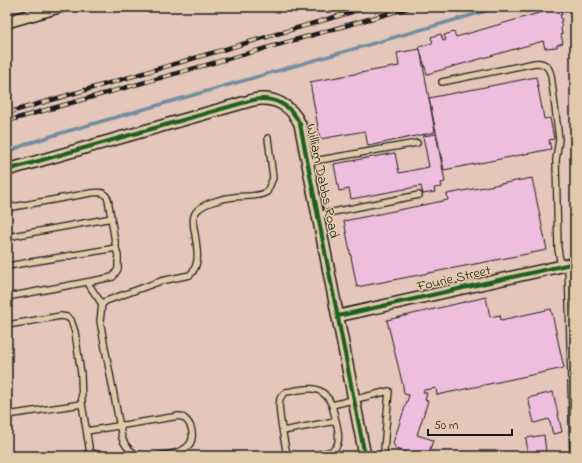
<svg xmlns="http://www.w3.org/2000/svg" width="582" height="463" viewBox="0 0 582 463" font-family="'Indie Flower',sans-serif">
  <rect width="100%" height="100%" fill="#e5c6ba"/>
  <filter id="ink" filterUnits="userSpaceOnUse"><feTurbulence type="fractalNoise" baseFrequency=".025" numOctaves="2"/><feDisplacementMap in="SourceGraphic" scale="8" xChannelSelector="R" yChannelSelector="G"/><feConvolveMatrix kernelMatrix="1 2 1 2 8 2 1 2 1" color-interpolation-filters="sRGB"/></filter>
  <g filter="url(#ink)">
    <!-- built -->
    <polygon fill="#e8c4c5" points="7,7 81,7 7,29"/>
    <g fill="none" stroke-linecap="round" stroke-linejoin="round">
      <!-- stream -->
      <polyline stroke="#718d9f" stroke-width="3.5" points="7,153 26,144 61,133 500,7"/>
    </g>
    <!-- building -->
    <g fill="#efbede" stroke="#1c1c1c">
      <polygon points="550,7 551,10 559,7 562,15 560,15 562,21 560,22 562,27 561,28 562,34 561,35 563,43 557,45 557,47 545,48 543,41 427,74 419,47 433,43 431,37 441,34 443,41 446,40 444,35 454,32 456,37 546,11 545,8"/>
      <polygon points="420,49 435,132 368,146 365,131 320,139 310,82 399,66 397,53"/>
      <polygon points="536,77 544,119 550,118 554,139 549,140 551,149 444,170 429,98"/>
      <polygon points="436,134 445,182 441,183 442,187 434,188 435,192 423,194 421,186 351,199 349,189 339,191 334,164 395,153 399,173 429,167 423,136"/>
      <polygon points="532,178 547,250 357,287 344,221 448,200 447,194"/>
      <polygon points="486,297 490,317 500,315 501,320 551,309 564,368 437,395 436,388 424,390 423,392 427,393 425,400 428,401 417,435 433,440 428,456 417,456 396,449 393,443 409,395 404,394 403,386 387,320"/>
      <polygon points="553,392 562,432 553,434 549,419 534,423 528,398"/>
      <polygon points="544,435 546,452 528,454 526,438"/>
    </g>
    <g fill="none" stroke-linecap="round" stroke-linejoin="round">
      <!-- service casing -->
      <g stroke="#1c1c1c" stroke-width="8">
        <g id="service">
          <path d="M442,82L535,63C544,62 549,67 551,75L559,139L556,160L558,249L561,266"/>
          <polyline points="308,162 417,143"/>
          <path d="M7,208L91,193C99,192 104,191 108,199L116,248L118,256V269L113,277L87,282"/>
          <polyline points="318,215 419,195"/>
          <polyline points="7,237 112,218"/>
          <polyline points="568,264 573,456"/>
          <polyline points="7,266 116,248"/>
          <polyline points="7,297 87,282 102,304"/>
          <polyline points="7,325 61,316 67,317 71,320 75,332 81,374 82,404 90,453"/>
          <polyline points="7,415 82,404"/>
          <path d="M87,431L179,416C192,419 197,439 187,447C179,454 167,454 156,456"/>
          <polyline points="283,431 335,421"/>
          <path d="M83,456C88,452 94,452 99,456"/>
          <path d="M142,456C132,454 126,448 122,438L100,321L102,304L106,301L161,281L190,275C201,264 197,248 195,234C194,228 192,222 194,216C197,204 223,198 234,197C245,195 257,198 267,192L273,178L268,138"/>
          <path d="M292,456L288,454L286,450C284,438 277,409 280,399C281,396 283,394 286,392C307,389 321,382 332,405"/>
          <path d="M311,456C319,454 327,453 333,450C345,443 334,416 332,405L389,391L384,449L385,456"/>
        </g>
      </g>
      <!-- minor casing -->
      <g stroke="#1c1c1c" stroke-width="14">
        <g id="minor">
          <polyline points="7,22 59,7"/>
          <path d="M7,170L253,100C274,96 291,105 300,124L365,456"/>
          <polyline points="338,316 575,263"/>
        </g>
      </g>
      <!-- service -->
      <use href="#service" stroke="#e1caaa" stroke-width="5.5"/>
      <!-- minor -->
      <use href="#minor" stroke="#e1caaa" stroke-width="11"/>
      <!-- rail casing -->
      <g stroke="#1c1c1c" stroke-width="4.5">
        <g id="rail">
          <polyline points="7,113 369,7"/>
          <polyline points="7,121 412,7"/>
        </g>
      </g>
      <!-- rail -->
      <use href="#rail" stroke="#e1caaa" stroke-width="3" stroke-dasharray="9" stroke-linecap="butt"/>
      <!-- cycleway casing -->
      <g stroke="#e1caaa" stroke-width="6">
        <g id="cycleway">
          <path d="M7,170L253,100C274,96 291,105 300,124L365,456"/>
          <polyline points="338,316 575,263"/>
        </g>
      </g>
      <!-- cycleway -->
      <use href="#cycleway" stroke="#1b5e20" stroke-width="4"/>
    </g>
  </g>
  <g text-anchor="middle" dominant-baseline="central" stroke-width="3" stroke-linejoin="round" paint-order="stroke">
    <!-- street labels -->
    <g font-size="14" fill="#1c1c1c" stroke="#e1caaa">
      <text transform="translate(322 181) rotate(78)">William Dabbs Road</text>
      <text transform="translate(454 279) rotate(-13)">Fourie Street</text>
    </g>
  </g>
  <!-- margin -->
  <rect width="582" height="463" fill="none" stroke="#e1caaa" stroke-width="24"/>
  <rect x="12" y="12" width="558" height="439" fill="none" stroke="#1c1c1c" stroke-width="1.5" filter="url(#ink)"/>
  <!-- scale -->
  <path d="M428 429v6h84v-6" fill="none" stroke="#1c1c1c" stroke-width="2"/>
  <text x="434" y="429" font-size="12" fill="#1c1c1c" stroke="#e1caaa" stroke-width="3" paint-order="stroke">50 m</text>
</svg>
